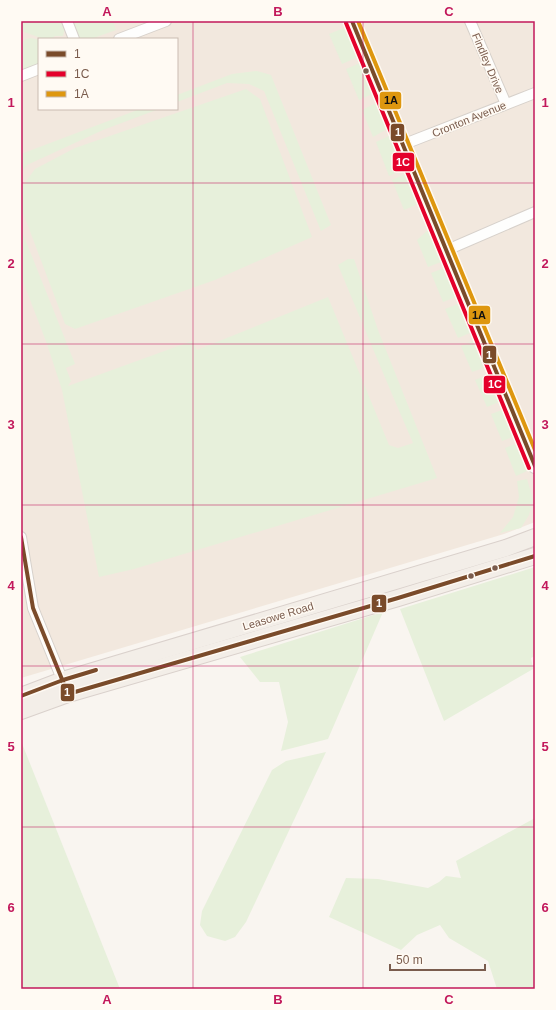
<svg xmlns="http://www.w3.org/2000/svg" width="556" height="1010" viewBox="0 0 556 1010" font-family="Helvetica,sans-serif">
  <rect width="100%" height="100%" fill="#f9f5f0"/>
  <!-- residential -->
  <path fill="#f2e8de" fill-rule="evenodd" d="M21,21H535V522L504,534L21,678ZM39,39H177V109H39Z"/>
  <!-- green -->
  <g fill="#e7f0db">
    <polygon points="21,21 62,21 65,28 63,36 55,36 51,39 44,39 21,31"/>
    <polygon points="79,21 113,21 116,30 91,39 79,39 72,24"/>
    <polygon points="346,27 358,57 342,64 329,34"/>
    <polygon points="31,38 39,40 39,64 21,71 21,43 26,39"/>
    <polygon points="360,63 372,94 359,100 346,69"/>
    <polygon points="257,71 271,75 331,225 321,231 264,91 249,84 227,83 177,102 177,95 232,74"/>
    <polygon points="246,89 260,99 312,237 215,280 75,329 65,324 22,210 21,188 35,169 75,148"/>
    <polygon points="376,103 387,129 373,137 362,110"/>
    <polygon points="140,109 159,109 103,130 27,165 21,173 21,154"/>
    <polygon points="389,136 403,169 389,176 376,142"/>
    <polygon points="405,174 418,204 404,210 392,180"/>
    <path d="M21,229L75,364L66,368L71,381L68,386L192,341L197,350L328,297L389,445L398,448L413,443C387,384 363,324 338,265L348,259H354L378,330L437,478L134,569L99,577L62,390L47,344L21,276Z"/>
    <polygon points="428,230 441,262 428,267 417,240"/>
    <polygon points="444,268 456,297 443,302 431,273"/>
    <polygon points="458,304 470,333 458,338 445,309"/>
    <polygon points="473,341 484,368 472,372 461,346"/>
    <polygon points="487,375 499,402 487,407 475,380"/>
    <polygon points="502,410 513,437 502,441 491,414"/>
    <polygon points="515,444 527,471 516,476 505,448"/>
    <polygon points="527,479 533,500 529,515 521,528 500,533 513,517 519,497 517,481"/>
    <polygon points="535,567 535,656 531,658 533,669 444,721 400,609"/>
    <polygon points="383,612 328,739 281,751 288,722 279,682 260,682 240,657"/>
    <polygon points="21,741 120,989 21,989"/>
    <polygon points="326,752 246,922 235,937 225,941 207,936 200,925 202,911 272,770 286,761"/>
    <polygon points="535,818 535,989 497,989 488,961 449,938 440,925 417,935 401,950 329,917 346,878 378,879 428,888 439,882 446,876 461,878 456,861"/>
  </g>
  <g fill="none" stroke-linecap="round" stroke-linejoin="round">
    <!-- street casing -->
    <g stroke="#d7d1cb" stroke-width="12">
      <g id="street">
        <polyline points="67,21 74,39"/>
        <polyline points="470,21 506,104"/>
        <polyline points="119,39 166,21"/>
        <polyline points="21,76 39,69"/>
        <polyline points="402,145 535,93"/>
        <polyline points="447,250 535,212"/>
        <polyline points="21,537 33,608 64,684"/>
      </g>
    </g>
    <!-- secondary casing -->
    <g stroke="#d9d2cb" stroke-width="16">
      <path id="secondary" d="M352,21C412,170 474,317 535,466"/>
    </g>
    <!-- primary casing -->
    <g stroke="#dad1cc" stroke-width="18">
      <g id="primary">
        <polyline points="21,696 63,680 506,548 535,537"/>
        <polyline points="21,711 68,694 398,598 535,556"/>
      </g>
    </g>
    <!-- street -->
    <use href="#street" stroke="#fefefd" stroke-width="10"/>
    <!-- secondary -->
    <use href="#secondary" stroke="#fefefd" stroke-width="14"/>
    <!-- primary -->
    <use href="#primary" stroke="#f3eee8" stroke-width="16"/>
    <!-- bus-1 casing -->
    <g stroke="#fffaf3" stroke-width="7">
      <g id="bus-1">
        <polyline points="352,21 535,466"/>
        <polyline points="21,537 33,608 68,694 398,598 535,556"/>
        <polyline points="21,696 63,680 96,670"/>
      </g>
    </g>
    <!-- bus-2 casing -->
    <g stroke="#fffaf3" stroke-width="7">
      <polyline id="bus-2" points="346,23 529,468"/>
    </g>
    <!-- bus-3 casing -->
    <g stroke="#fffaf3" stroke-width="7">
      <polyline id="bus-3" points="358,21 535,450"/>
    </g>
    <!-- bus-1 -->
    <use href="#bus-1" stroke="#7a4b2a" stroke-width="4"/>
    <!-- bus-2 -->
    <use href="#bus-2" stroke="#e4002b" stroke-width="4"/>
    <!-- bus-3 -->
    <use href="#bus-3" stroke="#de970f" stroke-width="4"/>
  </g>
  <!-- grid -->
  <path fill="none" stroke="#c2185b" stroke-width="1" stroke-opacity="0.55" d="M193,21V989M363,21V989M21,183H535M21,344H535M21,505H535M21,666H535M21,827H535"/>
  <!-- markers -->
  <g fill="#7a5c4d" stroke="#fffaf3" stroke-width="1.5">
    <circle cx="366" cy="71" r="3.5"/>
    <circle cx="495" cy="568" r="3.5"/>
    <circle cx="471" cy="576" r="3.5"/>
  </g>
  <g text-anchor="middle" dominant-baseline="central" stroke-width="3" stroke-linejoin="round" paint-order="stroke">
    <!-- street labels -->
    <g font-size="11" fill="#7a5c4d" stroke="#fffaf3">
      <text transform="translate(488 63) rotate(67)">Findley Drive</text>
      <text transform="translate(469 119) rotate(-22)">Cronton Avenue</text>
      <text transform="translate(278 616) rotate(-17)">Leasowe Road</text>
    </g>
  </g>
  <g stroke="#fffaf3" stroke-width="1.5">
    <rect x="379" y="91" width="23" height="19" rx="4" fill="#de970f"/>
    <rect x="390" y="123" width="15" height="19" rx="4" fill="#7a4b2a"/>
    <rect x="392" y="152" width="23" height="20" rx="4" fill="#e4002b"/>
    <rect x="468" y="305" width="23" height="20" rx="4" fill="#de970f"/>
    <rect x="482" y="345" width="15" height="19" rx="4" fill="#7a4b2a"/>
    <rect x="483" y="375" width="23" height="19" rx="4" fill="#e4002b"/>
    <rect x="371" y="594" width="16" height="19" rx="4" fill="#7a4b2a"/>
    <rect x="60" y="683" width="15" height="19" rx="4" fill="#7a4b2a"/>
  </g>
  <g font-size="11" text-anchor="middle" font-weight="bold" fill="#fff">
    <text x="398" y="136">1</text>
    <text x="403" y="166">1C</text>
    <text x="489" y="359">1</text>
    <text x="495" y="388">1C</text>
    <text x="379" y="607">1</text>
    <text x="67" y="696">1</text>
  </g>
  <g font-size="11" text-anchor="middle" font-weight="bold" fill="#111">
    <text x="391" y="104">1A</text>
    <text x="479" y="319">1A</text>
  </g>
  <!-- border -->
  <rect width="556" height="1010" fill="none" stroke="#fffaf3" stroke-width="44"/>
  <!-- legend -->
  <rect x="38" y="38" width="140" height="72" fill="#fffaf3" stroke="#cabbb1"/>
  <rect x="46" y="51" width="20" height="6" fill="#7a4b2a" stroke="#cabbb1"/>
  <text x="74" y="58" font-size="12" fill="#7a5c4d">1</text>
  <rect x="46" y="71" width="20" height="6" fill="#e4002b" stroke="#cabbb1"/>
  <text x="74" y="78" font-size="12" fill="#7a5c4d">1C</text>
  <rect x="46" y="91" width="20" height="6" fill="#de970f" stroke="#cabbb1"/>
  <text x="74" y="98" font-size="12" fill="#7a5c4d">1A</text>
  <!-- scale -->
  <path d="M390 964v6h95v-6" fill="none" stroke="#7a5c4d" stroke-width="2"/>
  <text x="396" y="964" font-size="12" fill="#7a5c4d" stroke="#fffaf3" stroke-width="3" paint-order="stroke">50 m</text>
  <rect x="22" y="22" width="512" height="966" fill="none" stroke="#c2185b" stroke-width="1.5"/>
  <g font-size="13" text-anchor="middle" font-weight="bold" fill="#c2185b">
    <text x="107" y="16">A</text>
    <text x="278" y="16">B</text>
    <text x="449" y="16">C</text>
    <text x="11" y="107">1</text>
    <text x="545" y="107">1</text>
    <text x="11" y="268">2</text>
    <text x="545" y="268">2</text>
    <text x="11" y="429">3</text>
    <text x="545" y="429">3</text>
    <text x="11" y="590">4</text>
    <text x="545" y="590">4</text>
    <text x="11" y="751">5</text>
    <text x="545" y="751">5</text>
    <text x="11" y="912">6</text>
    <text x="545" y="912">6</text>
    <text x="107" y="1004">A</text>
    <text x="278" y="1004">B</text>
    <text x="449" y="1004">C</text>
  </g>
</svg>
